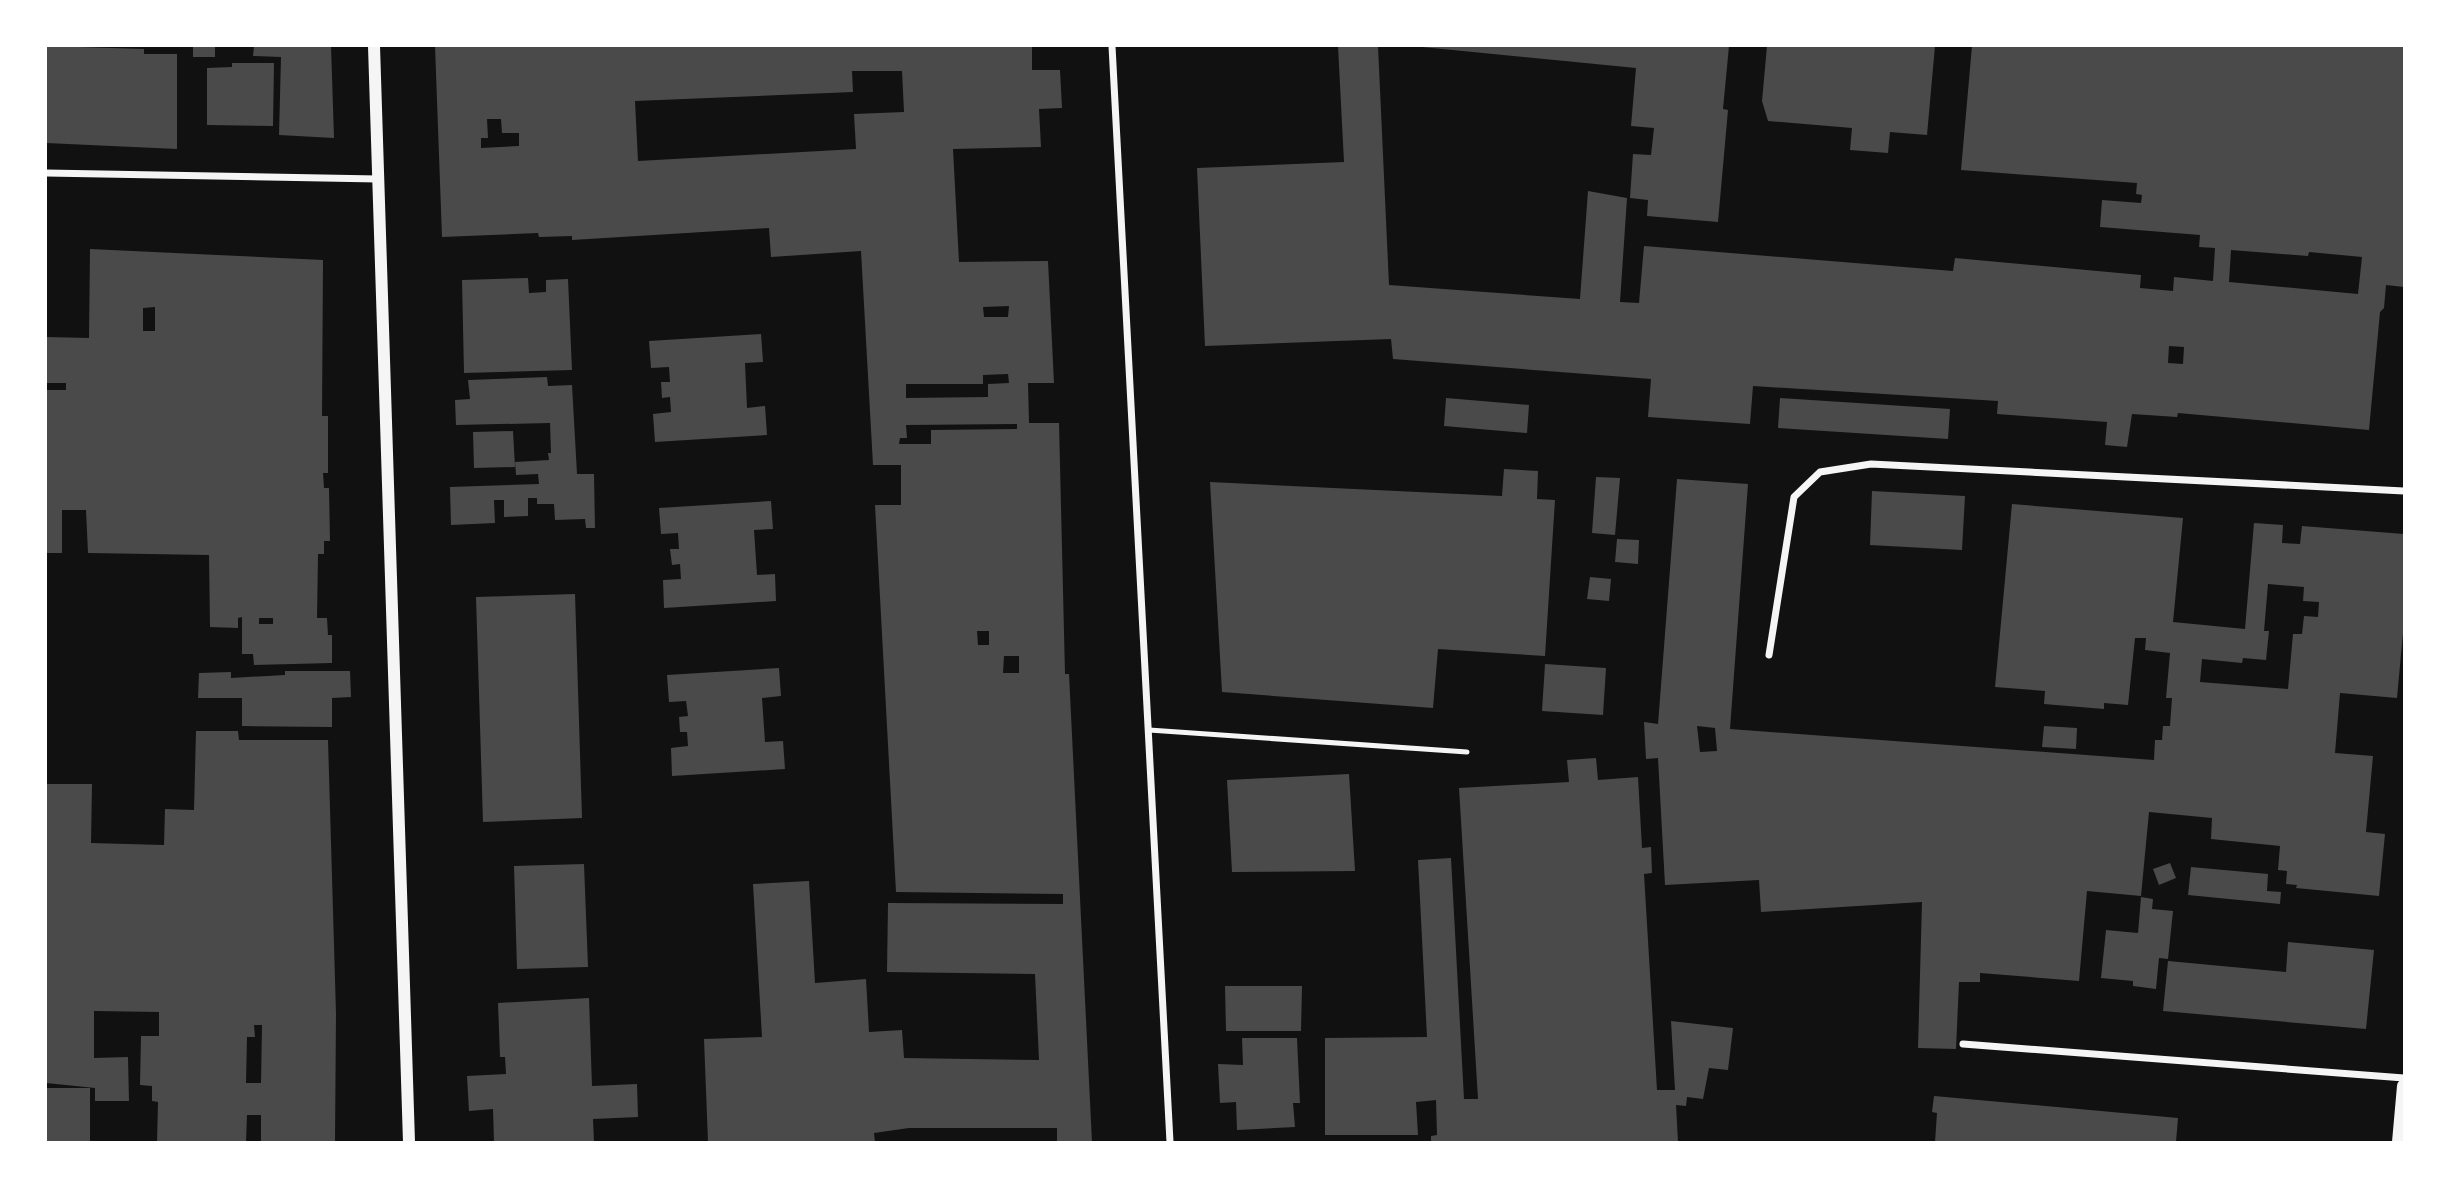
<svg xmlns="http://www.w3.org/2000/svg" width="2450" height="1188" viewBox="0 0 2450 1188" font-family="Roboto,sans-serif">
  <rect width="100%" height="100%" fill="#111"/>
  <!-- building -->
  <g fill="#4a4a4a" fill-rule="evenodd">
    <polygon points="46,46 144,49 144,54 177,54 177,149 46,143"/>
    <rect x="193" y="46" width="22" height="11"/>
    <polygon points="254,46 331,46 334,138 279,135 281,57 253,56"/>
    <path d="M435,46H1032V70H1060L1062,108L1039,109L1041,147L953,149L959,262L1048,261L1054,383H1028L1029,423H1059L1065,674H1069L1092,1142H1057V1128H909L874,1133L875,1142H708L704,1039L762,1037L753,884L809,881L815,983L866,979L869,1032L902,1030L904,1058L1039,1060L1035,974L887,972L888,903L1063,904V894L896,892L875,505H901V465H873L861,251L771,257L769,228L572,240V236L539,237L538,233L442,237ZM852,71H902L904,112L854,114L856,149L638,161L635,101L853,92ZM487,119H501L502,133H519V146L481,148V138H488ZM1009,306L1008,317H984L983,307ZM1008,374L1009,383L988,384V397L906,398V384H983V375ZM1017,424V429L931,430V444H899L900,438H907L906,425ZM977,631H989V645H978ZM1004,656H1019V673H1003Z"/>
    <path d="M1338,46H1378L1389,285L1580,299L1588,191L1627,198L1620,302L1639,303L1644,246L1953,271L1955,258L2141,275L2140,288L2173,291L2174,277L2213,281L2215,248L2199,247L2200,235L2100,227L2102,200L2141,203L2142,195L2136,194L2137,183L1961,170L1972,46H2404V287L2386,285L2384,308L2380,312L2369,430L2178,413L2177,417L2132,414L2127,447L2105,445L2107,422L1997,414L1998,401L1753,386L1750,424L1648,417L1651,379L1393,359L1391,339L1205,346L1197,168L1344,162ZM2231,250L2308,256L2309,252L2362,257L2358,294L2229,282ZM2169,346L2184,347L2183,364L2168,363Z"/>
    <polygon points="1412,46 1729,46 1723,109 1728,110 1718,222 1647,216 1648,200 1630,198 1633,154 1651,155 1654,128 1631,126 1636,68"/>
    <polygon points="1767,46 1935,46 1927,135 1890,132 1888,153 1850,150 1852,128 1768,121 1762,101"/>
    <polygon points="232,63 274,63 273,126 207,125 207,68 232,67"/>
    <path d="M90,249L323,260L322,416H328V473H323L324,488H329L330,541H324V554H318L317,618H327L328,635H332V663L254,665L253,654H242V617L238,618V628L210,627L209,555L88,553L86,510H62V553H46V390H66V383H46V337L89,338ZM155,307V331H143V308ZM259,618H273V624H259Z"/>
    <polygon points="528,278 529,293 546,292 546,280 568,279 572,370 464,373 462,280"/>
    <polygon points="761,334 763,362 745,363 747,408 765,406 767,435 655,442 653,414 671,412 670,397 662,398 661,382 670,382 669,367 651,368 649,341"/>
    <polygon points="547,377 548,386 572,385 577,474 594,474 595,528 586,528 585,519 555,520 554,504 537,504 537,498 528,498 528,516 504,517 504,500 494,500 495,523 451,525 450,487 539,484 538,474 516,475 515,462 549,460 548,453 551,453 550,423 456,425 455,400 470,399 468,380"/>
    <polygon points="1446,398 1529,405 1527,433 1444,426"/>
    <polygon points="1780,398 1950,409 1948,439 1778,428"/>
    <polygon points="513,431 515,467 474,468 473,432"/>
    <polygon points="1504,469 1538,471 1537,499 1555,500 1545,656 1438,649 1433,708 1222,692 1210,482 1502,496"/>
    <polygon points="1596,477 1620,478 1615,535 1592,533"/>
    <path d="M1677,479L1748,484L1730,729L2154,760L2155,740H2162L2163,726H2170L2172,698H2166L2170,653L2145,650L2146,638H2135L2128,705L2104,703V709L2044,704L2045,691L1995,687L2012,504L2183,518L2173,622L2245,629L2254,523L2283,525L2282,543L2300,544L2302,526L2404,534V622L2397,698L2340,693L2335,753L2373,756L2366,832L2385,834L2379,896L2296,888L2297,885L2286,884L2287,871L2278,870L2280,846L2211,839L2212,818L2149,812L2141,896L2087,891L2079,981L1980,973V982H1959L1956,1049L1918,1048L1922,902L1761,912L1759,880L1665,885L1658,758L1646,759L1644,722L1658,724ZM2268,584L2304,587L2303,601L2319,602L2318,617L2304,616L2302,634H2293L2288,689L2200,682L2202,659L2242,663L2243,658L2266,660L2269,631H2264ZM1697,726L1715,728L1717,751L1700,752Z"/>
    <polygon points="1872,491 1965,496 1962,550 1870,545"/>
    <polygon points="771,501 773,529 754,530 757,575 775,574 776,601 664,608 663,580 681,579 680,564 672,565 670,549 679,549 678,533 661,534 659,508"/>
    <polygon points="1617,539 1639,540 1638,564 1615,562"/>
    <polygon points="1590,577 1611,579 1609,601 1587,599"/>
    <polygon points="575,594 582,818 483,822 476,597"/>
    <polygon points="1545,664 1606,668 1603,715 1542,711"/>
    <polygon points="779,668 781,696 762,698 765,742 783,741 785,769 672,776 671,748 688,746 687,732 680,732 679,717 688,716 686,701 669,702 667,675"/>
    <polygon points="285,671 350,671 351,697 332,698 332,727 242,726 242,698 198,698 199,673 231,672 231,678 285,675"/>
    <polygon points="2044,726 2077,728 2076,749 2042,747"/>
    <path d="M196,731H238L239,740H328L336,1013L335,1142H261V1115H247L246,1142H157L158,1102L152,1101V1086L140,1085L141,1036H159V1012L94,1011V1058L128,1057L129,1101H95V1088L46,1083V784H92L91,843L164,845L165,809L194,810ZM254,1025H262L261,1083H246L247,1037H255Z"/>
    <polygon points="1596,758 1598,780 1638,777 1642,848 1651,847 1652,873 1644,874 1657,1090 1675,1090 1671,1021 1733,1028 1728,1070 1709,1068 1703,1099 1687,1097 1686,1106 1676,1105 1678,1142 1431,1142 1431,1136 1437,1135 1436,1100 1416,1102 1418,1135 1325,1135 1325,1038 1427,1037 1418,860 1451,858 1464,1099 1478,1099 1459,788 1569,782 1567,760"/>
    <polygon points="1349,774 1355,871 1232,872 1227,780"/>
    <polygon points="2170,863 2176,878 2159,885 2153,869"/>
    <polygon points="584,864 588,967 517,969 514,866"/>
    <polygon points="2191,867 2268,874 2267,891 2281,892 2280,904 2188,895"/>
    <polygon points="2141,897 2153,899 2152,909 2173,911 2168,959 2159,958 2156,989 2133,986 2133,981 2101,978 2106,930 2138,933"/>
    <polygon points="2288,942 2374,950 2366,1029 2163,1011 2168,961 2286,972"/>
    <polygon points="1225,986 1302,986 1301,1031 1226,1031"/>
    <polygon points="589,998 592,1086 637,1084 638,1117 593,1119 594,1142 494,1142 493,1109 469,1111 467,1076 506,1074 505,1057 500,1057 498,1003"/>
    <polygon points="1242,1038 1297,1038 1300,1103 1293,1103 1295,1127 1237,1130 1236,1102 1220,1103 1218,1064 1243,1065"/>
    <rect x="46" y="1088" width="44" height="54"/>
    <polygon points="1934,1096 2178,1118 2176,1142 1935,1142 1937,1113 1932,1112"/>
  </g>
  <g fill="none" stroke-linecap="round" stroke-linejoin="round">
    <!-- service -->
    <polyline stroke="#f5f5f5" stroke-width="5" points="1149,730 1467,752"/>
    <!-- minor -->
    <g stroke="#f5f5f5" stroke-width="7">
      <polyline points="1112,46 1170,1142"/>
      <polyline points="46,173 378,179"/>
      <polyline points="1769,655 1794,497 1820,472 1871,464 2404,491"/>
      <polyline points="1963,1044 2404,1078"/>
    </g>
    <!-- tertiary -->
    <polyline stroke="#f5f5f5" stroke-width="12" points="374,46 409,1142"/>
    <!-- secondary -->
    <polyline stroke="#f5f5f5" stroke-width="14" points="2399,1142 2404,1086"/>
  </g>
  <!-- border -->
  <rect width="2450" height="1188" fill="none" stroke="#ffffff" stroke-width="94"/>
</svg>
